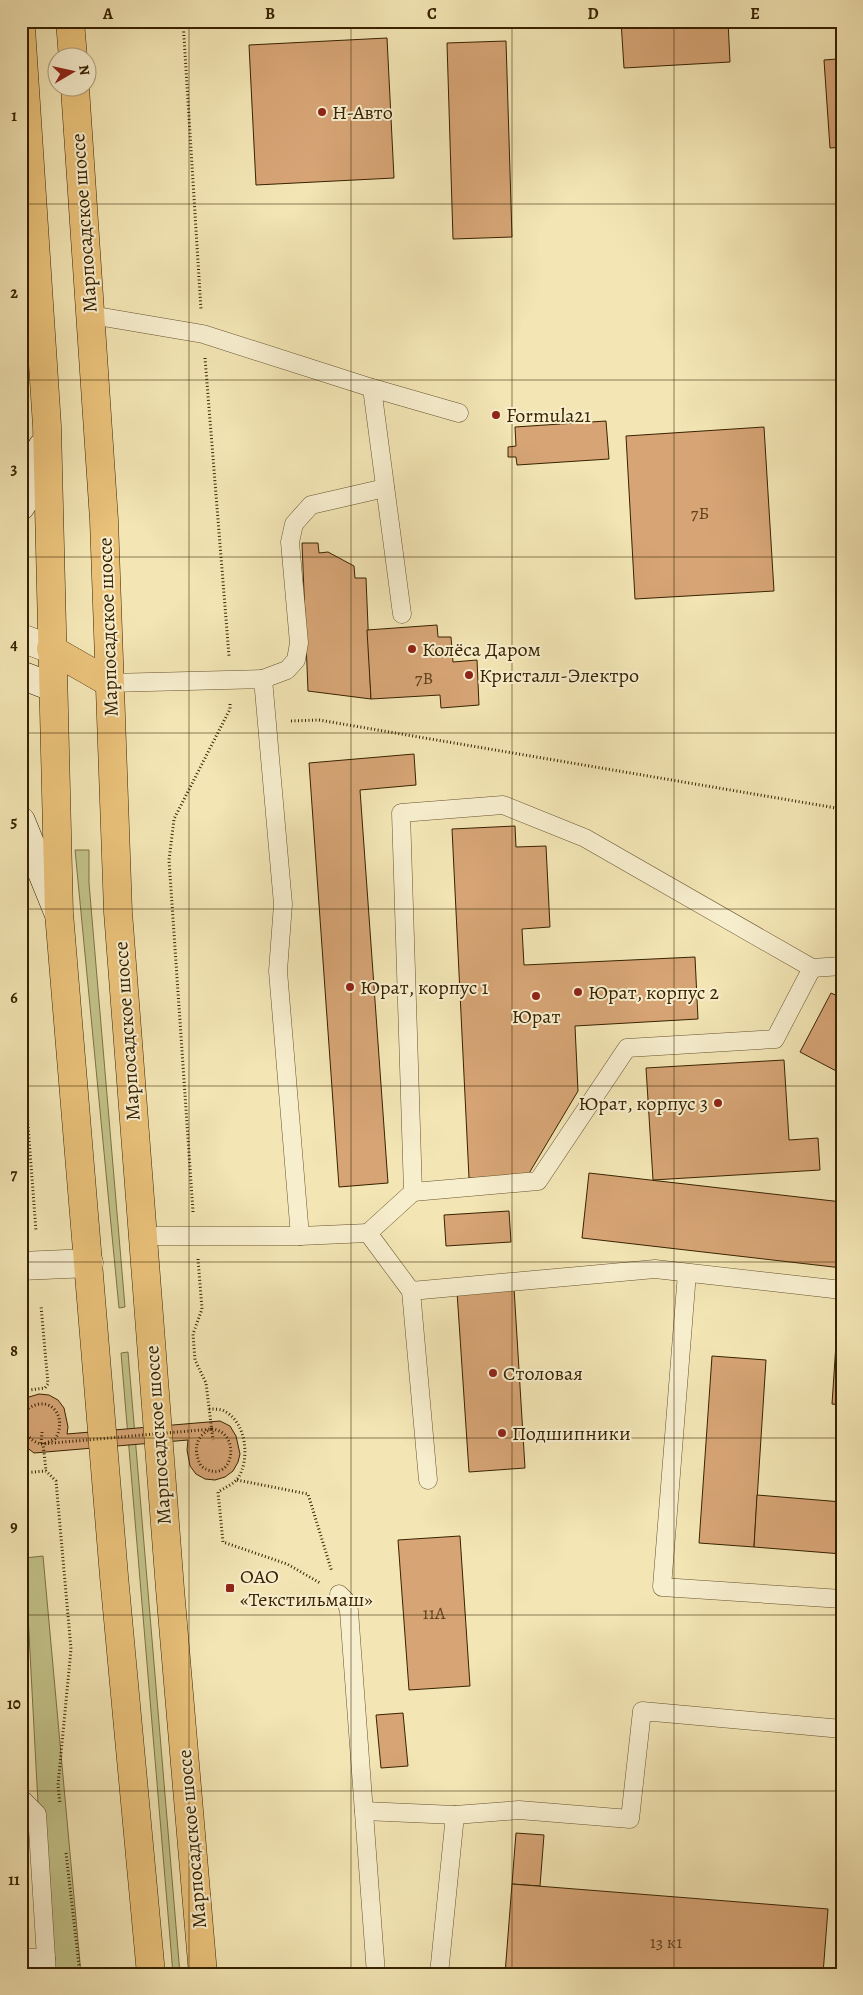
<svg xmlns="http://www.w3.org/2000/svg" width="863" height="1995" viewBox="0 0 863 1995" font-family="Alegreya,serif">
  <rect width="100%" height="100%" fill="#f3e5b4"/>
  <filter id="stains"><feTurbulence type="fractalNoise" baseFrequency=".004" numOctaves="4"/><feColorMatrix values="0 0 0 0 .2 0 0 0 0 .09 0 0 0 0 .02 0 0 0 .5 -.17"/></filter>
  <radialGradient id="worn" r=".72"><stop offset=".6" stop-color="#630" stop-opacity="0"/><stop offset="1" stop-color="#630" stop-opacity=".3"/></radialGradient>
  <!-- green -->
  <g fill="#c2c289" stroke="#7d7244">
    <polygon points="75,850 89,850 89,883 125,1307 119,1308"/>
    <polygon points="128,1352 180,1974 173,1974 121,1353"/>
    <polygon points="43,1556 81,1974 47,1974 25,1558"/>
  </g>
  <!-- building -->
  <g fill="#d6a475" stroke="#382200">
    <polygon points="621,21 728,21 730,62 624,68"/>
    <polygon points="835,21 842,21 842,59 837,59"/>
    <polygon points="387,38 394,178 256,185 249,45"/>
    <polygon points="506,41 512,237 453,239 447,43"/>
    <polygon points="837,59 842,59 842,147 830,148 824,60"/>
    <polygon points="606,421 609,459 517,465 516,457 508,457 508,447 516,446 515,427"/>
    <polygon points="764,427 774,591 635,599 626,436"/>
    <polygon points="302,543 318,543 319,553 328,552 354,566 355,578 366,578 371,699 308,691"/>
    <polygon points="437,625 438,637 451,637 453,662 477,660 479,705 441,708 440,695 371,699 367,630"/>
    <polygon points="414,754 416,785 360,790 388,1183 339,1187 309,763"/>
    <polygon points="515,826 516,847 546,846 550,927 522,929 524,965 695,957 698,1019 575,1026 578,1091 528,1175 469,1178 452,829"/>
    <polygon points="831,993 842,998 842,1074 800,1052"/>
    <polygon points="784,1060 789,1140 818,1138 820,1170 653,1180 646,1068"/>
    <polygon points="589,1173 842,1202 842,1268 582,1238"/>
    <polygon points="509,1211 511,1242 446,1246 444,1215"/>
    <polygon points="514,1288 525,1468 469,1472 457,1292"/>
    <polygon points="837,1329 842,1330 842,1405 832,1404"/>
    <polygon points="712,1356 766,1360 754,1547 699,1543"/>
    <polygon points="39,1394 49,1395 58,1400 64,1408 68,1427 67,1434 220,1421 230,1426 236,1436 240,1454 238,1462 233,1471 225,1477 215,1480 205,1479 196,1474 190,1466 187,1450 188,1440 34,1453 21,1443 21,1403 29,1397"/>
    <polygon points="757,1495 842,1502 842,1554 754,1547"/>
    <polygon points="460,1536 470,1686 409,1690 398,1540"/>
    <polygon points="403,1713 408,1766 381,1768 376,1715"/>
    <polygon points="516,1833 544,1835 540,1886 512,1884"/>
    <polygon points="512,1884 828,1909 823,1974 505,1974"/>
  </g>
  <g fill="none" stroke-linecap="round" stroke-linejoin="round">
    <!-- service casing -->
    <g stroke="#67532d" stroke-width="19">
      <g id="service">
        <polyline points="91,315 203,334 372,388 459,413"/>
        <polyline points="372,388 402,614"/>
        <polyline points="263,679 287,670 296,660 299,643 290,542 294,524 311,505 385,488"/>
        <polyline points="110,683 263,679 283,904 278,971 300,1236"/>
        <polyline points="413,1192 538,1181 627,1048 775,1039 812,968"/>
        <polyline points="368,1233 413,1192 401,813 503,805 585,838 812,968 842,966"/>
        <polyline points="143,1236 300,1236 368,1233 411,1291 428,1480"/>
        <polyline points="687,1273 662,1587 842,1599"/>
        <polyline points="411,1291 655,1269 842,1290"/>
        <polyline points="339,1594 346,1601 349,1611 376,1974"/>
        <polyline points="21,1798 37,1814 47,1974"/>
        <polyline points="364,1811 455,1815"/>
        <polyline points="21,1958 46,1958"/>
        <polyline points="439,1974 455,1815 519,1810 630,1819 642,1711 842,1729"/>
      </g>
    </g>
    <!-- minor casing -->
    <g stroke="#67532d" stroke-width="29">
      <polyline id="minor" points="21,1266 89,1263"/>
    </g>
    <!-- secondary casing -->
    <g stroke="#382200" stroke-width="29">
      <g id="secondary">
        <polyline points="21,506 35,483 42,447"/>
        <polyline points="21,638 51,649"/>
        <polyline points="21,675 52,687"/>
        <polyline points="21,821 58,912"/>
      </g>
    </g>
    <!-- primary casing -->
    <g stroke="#382200" stroke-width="29">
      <g id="primary">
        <polyline points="70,21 73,58"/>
        <polyline points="21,28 47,426 59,913 114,1576 151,1974"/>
        <polyline points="75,88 104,520 118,912 170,1589 203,1974"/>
        <polyline points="51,649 110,683"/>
      </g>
    </g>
    <!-- path -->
    <g stroke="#382200" stroke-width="3" stroke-dasharray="1 2.5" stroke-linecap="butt">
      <polyline points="183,21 201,310"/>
      <polyline points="205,358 229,656"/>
      <polyline points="291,721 319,720 842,809"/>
      <polyline points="21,1033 36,1231"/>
      <polyline points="193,1212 169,860 174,819 230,709 230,702"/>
      <polyline points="198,1259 202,1309 193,1334 195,1360 206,1383 213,1440"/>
      <polyline points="21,1391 45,1388 48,1384 41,1306"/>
      <path d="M209,1409C213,1409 221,1409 224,1411C247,1422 250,1460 238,1478C234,1484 224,1488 218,1492L223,1542L287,1564L320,1583"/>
      <path d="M211,1429C195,1436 193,1451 201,1466C233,1489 243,1432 212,1429L213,1432"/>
      <path d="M42,1432L41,1444C23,1439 21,1423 29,1408C52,1394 68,1419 55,1439L44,1444"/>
      <polyline points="43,1443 46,1471"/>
      <polyline points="21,1473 46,1471 56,1481 71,1649 58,1785 60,1804"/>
      <polyline points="237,1480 308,1494 332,1572"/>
      <polyline points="66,1853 80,1974"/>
    </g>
    <!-- service -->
    <use href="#service" stroke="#f7eece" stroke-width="18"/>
    <!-- minor -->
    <use href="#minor" stroke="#f7eece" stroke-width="28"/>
    <!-- secondary -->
    <use href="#secondary" stroke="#f7eece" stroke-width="28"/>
    <!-- primary -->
    <use href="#primary" stroke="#eac27a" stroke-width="28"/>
    <!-- path-bridge -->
    <polyline stroke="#382200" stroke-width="3" stroke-dasharray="1 2.5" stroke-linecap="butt" points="41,1444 212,1429"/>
  </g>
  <!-- grid -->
  <path fill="none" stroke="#382200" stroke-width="1" stroke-opacity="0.55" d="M189,21V1974M351,21V1974M512,21V1974M674,21V1974M21,204H842M21,380H842M21,557H842M21,733H842M21,909H842M21,1086H842M21,1262H842M21,1438H842M21,1615H842M21,1791H842"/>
  <!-- markers -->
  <g fill="#8f2418" stroke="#f7eece" stroke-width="2">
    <circle cx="322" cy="112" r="5"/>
    <circle cx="496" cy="415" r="5"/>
    <circle cx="412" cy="649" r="5"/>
    <circle cx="469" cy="675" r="5"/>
    <circle cx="350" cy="987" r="5"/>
    <circle cx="578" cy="992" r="5"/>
    <circle cx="536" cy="996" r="5"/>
    <circle cx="718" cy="1103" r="5"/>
    <circle cx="493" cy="1373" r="5"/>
    <circle cx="502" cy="1433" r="5"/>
    <rect x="225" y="1583" width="10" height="10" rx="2.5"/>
  </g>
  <g text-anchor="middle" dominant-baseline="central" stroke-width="4" stroke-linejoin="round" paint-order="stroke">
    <!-- number labels -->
    <g font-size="18" fill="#60421d">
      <text x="700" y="513">7Б</text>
      <text x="424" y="678">7В</text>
      <text x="434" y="1613">11А</text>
      <text x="666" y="1942">13 к1</text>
    </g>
    <!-- poi labels -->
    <g font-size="20" fill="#382200" stroke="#f7eece" text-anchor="start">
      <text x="332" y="112">Н-Авто</text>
      <text x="506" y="415">Formula21</text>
      <text x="422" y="649">Колёса Даром</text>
      <text x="479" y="675">Кристалл-Электро</text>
      <text x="360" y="987">Юрат, корпус 1</text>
      <text x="588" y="992">Юрат, корпус 2</text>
      <text x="536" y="1016" text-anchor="middle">Юрат</text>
      <text x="708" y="1103" text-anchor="end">Юрат, корпус 3</text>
      <text x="503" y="1373">Столовая</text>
      <text x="512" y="1433">Подшипники</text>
      <text x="240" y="1576">ОАО<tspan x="240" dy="23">«Текстильмаш»</tspan></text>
    </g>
    <!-- street labels -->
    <g font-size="20" fill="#382200" stroke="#f7eece">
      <text transform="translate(84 223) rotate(-94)">Марпосадское шоссе</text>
      <text transform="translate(108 627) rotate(-92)">Марпосадское шоссе</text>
      <text transform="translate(127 1031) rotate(-94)">Марпосадское шоссе</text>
      <text transform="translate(158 1435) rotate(-94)">Марпосадское шоссе</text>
      <text transform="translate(192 1839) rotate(-95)">Марпосадское шоссе</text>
    </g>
  </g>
  <!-- margin -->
  <rect width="863" height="1995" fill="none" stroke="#f3e5b4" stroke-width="55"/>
  <!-- north arrow -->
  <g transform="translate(72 72) rotate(81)"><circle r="24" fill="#f7eece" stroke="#ab9c7c"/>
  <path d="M0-4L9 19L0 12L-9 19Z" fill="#8f2418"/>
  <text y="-8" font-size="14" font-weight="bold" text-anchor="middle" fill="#382200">N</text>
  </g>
  <rect x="28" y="28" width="808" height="1940" fill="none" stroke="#382200" stroke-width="2"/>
  <g font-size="16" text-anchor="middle" font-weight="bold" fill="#382200">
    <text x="108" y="19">A</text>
    <text x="270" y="19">B</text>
    <text x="432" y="19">C</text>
    <text x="593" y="19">D</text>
    <text x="755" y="19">E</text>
    <text x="14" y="121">1</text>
    <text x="14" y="298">2</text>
    <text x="14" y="474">3</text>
    <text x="14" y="650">4</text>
    <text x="14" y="827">5</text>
    <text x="14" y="1003">6</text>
    <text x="14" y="1180">7</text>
    <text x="14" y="1356">8</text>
    <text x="14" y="1532">9</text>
    <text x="14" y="1709">10</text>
    <text x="14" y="1885">11</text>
  </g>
  <rect width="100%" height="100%" filter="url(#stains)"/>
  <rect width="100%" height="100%" fill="url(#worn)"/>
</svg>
